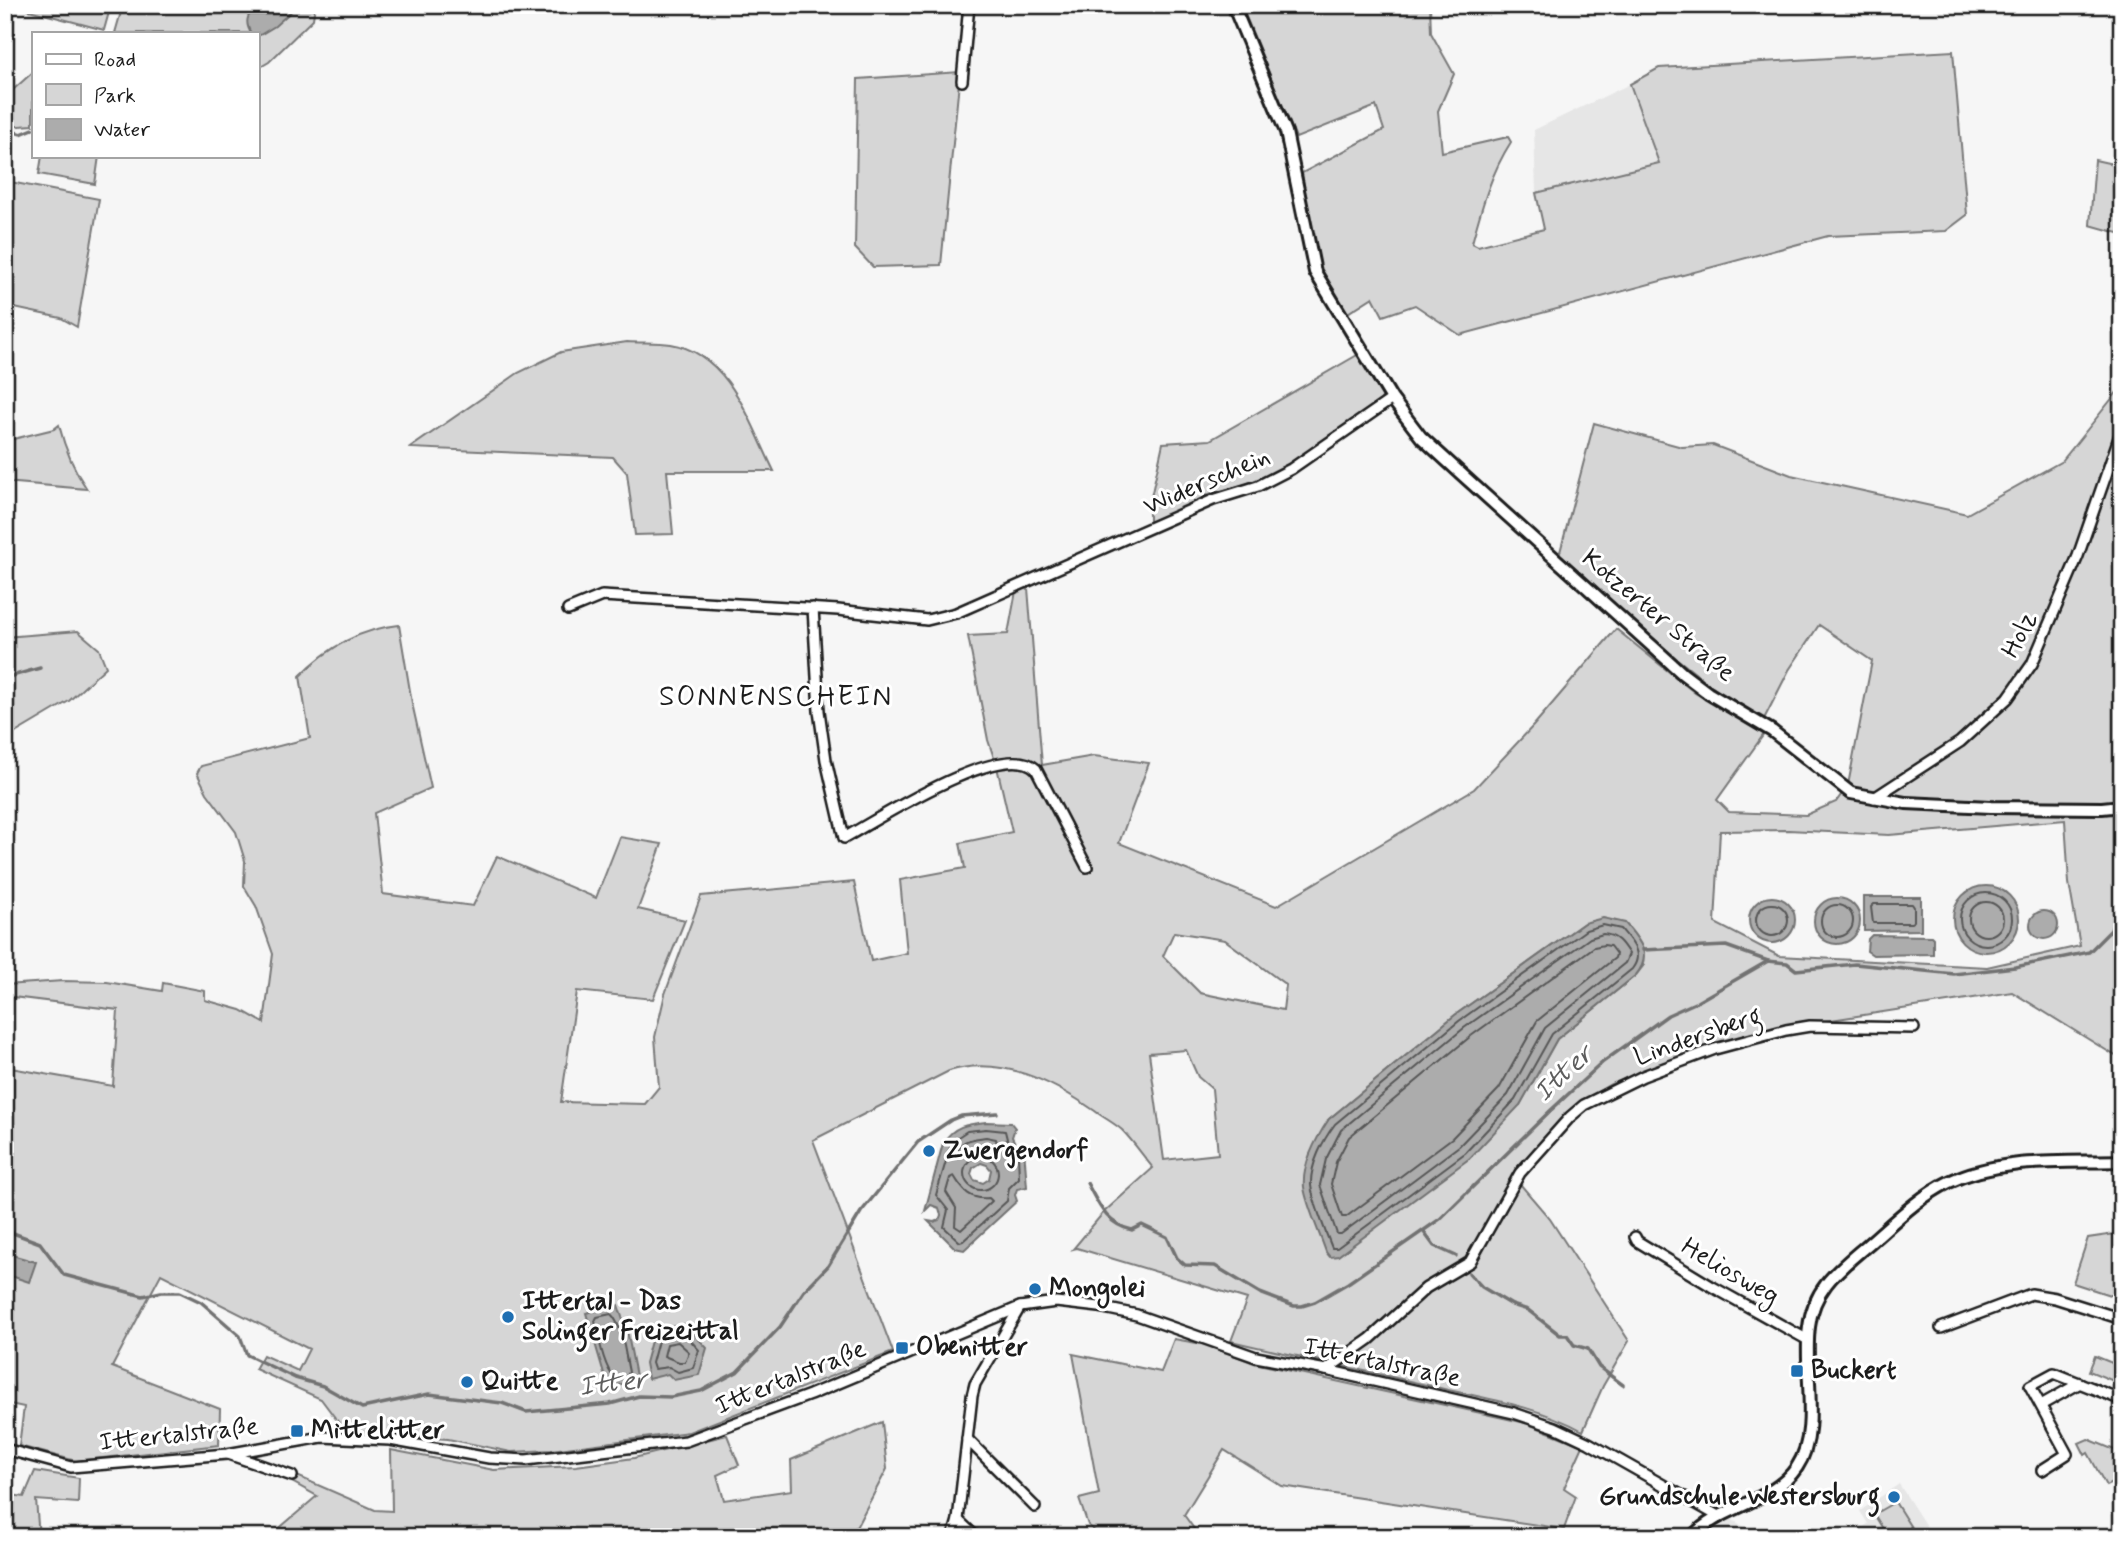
<svg xmlns="http://www.w3.org/2000/svg" width="2127" height="1542" viewBox="0 0 2127 1542" font-family="Mynerve,sans-serif">
  <rect width="100%" height="100%" fill="#f6f6f6"/>
  <filter id="ink" filterUnits="userSpaceOnUse"><feTurbulence type="fractalNoise" baseFrequency=".0143" numOctaves="2"/><feDisplacementMap in="SourceGraphic" scale="14" xChannelSelector="R" yChannelSelector="G"/><feConvolveMatrix kernelMatrix="1 2 1 2 8 2 1 2 1" color-interpolation-filters="sRGB"/></filter>
  <g filter="url(#ink)">
    <!-- built -->
    <g fill="#e6e6e6">
      <polygon points="1630,84 1660,163 1536,193 1534,130"/>
      <polygon points="1899,1484 1933,1537 1847,1537 1868,1524 1860,1511"/>
      <polygon points="1731,1519 1753,1532 1761,1537 1705,1537"/>
    </g>
    <!-- green -->
    <g fill="#d6d6d6" stroke="#797979" stroke-width="2" fill-rule="evenodd">
      <polygon points="31,5 111,5 104,30 29,10"/>
      <polygon points="123,5 315,5 313,19 269,62 257,69 257,33 115,33"/>
      <path d="M1241,5H1430L1431,33L1454,74L1438,111L1442,152L1508,137L1511,142C1491,173 1482,206 1472,243L1478,246L1544,229L1536,193L1659,163L1630,84L1659,68L1953,51L1967,215L1946,231L1828,236L1460,335L1415,305L1383,316L1373,297L1346,314L1322,275L1315,256L1302,173L1384,130L1376,106L1296,138Z"/>
      <polygon points="33,72 33,125 5,127 5,97"/>
      <polygon points="960,72 941,265 873,267 855,248 858,79"/>
      <polygon points="42,156 99,156 95,184 39,174"/>
      <polygon points="2095,160 2122,166 2122,234 2090,225"/>
      <polygon points="5,181 99,199 77,327 61,318 5,306"/>
      <path d="M627,342C642,343 657,342 671,344C730,354 751,425 774,471H667L673,534L635,535L627,473L613,457L410,448L518,373L561,352Z"/>
      <polygon points="1359,354 1384,394 1378,405 1282,469 1246,484 1206,495 1201,501 1149,522 1149,506 1163,443 1210,440"/>
      <path d="M2122,386V1060L2012,992L1773,1029L1665,1065L1611,1084L1580,1102L1515,1170L1520,1184L1550,1219L1629,1341L1603,1386L1583,1431C1538,1406 1484,1398 1435,1387C1367,1371 1299,1357 1231,1341L1247,1299L1077,1248L1073,1249L1103,1213L1153,1168C1143,1156 1133,1141 1122,1130C1114,1123 1104,1118 1095,1111C1053,1082 1001,1055 949,1071L813,1140L893,1352L689,1432L551,1450L511,1452L448,1439L341,1432L342,1427L321,1399L255,1369L263,1355L298,1371L309,1349L161,1274L112,1367L220,1409L219,1445L76,1461L19,1446L24,1407L5,1403V1067L113,1086L118,1010L5,996V985L63,981L107,982L162,991L163,983L205,991V1000L241,1010L264,1023L273,954L256,906L244,886L245,861L236,832L207,793L197,773L201,766L310,738L300,676C327,648 360,629 399,625L412,703L431,788L374,813L383,894L473,906L497,856L596,898L620,837L662,844L638,909L685,920L653,999L577,991L561,1102L645,1104L659,1087L655,1037L665,994L701,896L854,882L871,961L907,953L900,880L965,868L960,843L1012,832L997,767L988,740L968,636L1008,634L1016,591L1028,588L1042,765L1094,756L1149,763L1119,843L1276,906L1474,789L1534,725L1616,629L1695,693L1764,734L1717,800L1729,812L1806,815L1836,802L1848,785L1872,661L1819,625L1789,670L1764,719L1720,693L1676,658L1559,556L1594,423L1682,447L1713,445L1791,475L1967,514L2062,461ZM2065,820L2069,883L2080,946L1987,967L1779,956L1715,923L1720,831L1788,830L1889,835ZM1584,923L1644,965L1636,975L1557,1039L1520,1105L1329,1119L1455,1015ZM1174,932L1225,940L1286,985L1283,1010L1200,993L1163,956ZM1186,1050L1198,1077L1212,1089L1218,1154L1164,1160L1149,1053Z"/>
      <path d="M59,425C65,449 73,469 87,489L5,482V441L54,429Z"/>
      <polygon points="78,631 99,649 106,667 69,701 5,739 5,637"/>
      <polygon points="2122,1233 2122,1293 2119,1298 2073,1283 2088,1238"/>
      <polygon points="1174,1339 1208,1345 1254,1363 1526,1423 1583,1446 1564,1488 1576,1496 1564,1529 1282,1486 1224,1450 1184,1515 1200,1537 1101,1537 1088,1525 1079,1499 1099,1494 1073,1354 1161,1372"/>
      <polygon points="2095,1356 2122,1367 2116,1382 2089,1371"/>
      <polygon points="882,1422 887,1469 851,1537 269,1537 317,1496 292,1482 295,1475 375,1510 392,1511 391,1450 494,1470 576,1466 634,1458 727,1435 739,1465 717,1475 724,1500 792,1490 791,1460"/>
      <polygon points="2088,1439 2122,1453 2112,1483 2106,1486 2088,1453 2085,1455 2079,1443"/>
      <polygon points="35,1471 79,1478 78,1503 36,1500 39,1537 5,1537 5,1494 24,1497"/>
      <polygon points="1895,1502 1917,1537 1888,1537 1874,1514"/>
    </g>
    <!-- water -->
    <g fill="#acacac" stroke="#727272" stroke-width="2" fill-rule="evenodd">
      <path d="M254,5H297V6L275,26L260,35L251,33C244,22 248,16 254,5Z"/>
      <circle cx="1986" cy="919" r="33"/>
      <polygon points="1864,897 1921,897 1921,930 1864,931"/>
      <circle cx="1772" cy="920" r="23"/>
      <circle cx="1837" cy="921" r="23"/>
      <circle cx="2044" cy="925" r="14"/>
      <path d="M1603,918L1625,923C1640,941 1653,954 1636,975L1557,1039L1520,1105L1470,1158L1338,1256L1330,1257L1326,1252C1320,1234 1306,1204 1304,1187C1302,1165 1317,1137 1329,1119L1455,1015L1584,923Z"/>
      <polygon points="1872,935 1931,936 1933,938 1933,954 1873,955 1867,951 1868,939"/>
      <path d="M986,1122L1011,1123L1015,1128L1012,1137L1016,1145L1024,1148L1027,1187L1017,1189L1015,1195L1017,1201L964,1250L955,1248L928,1221L934,1222L939,1220L941,1215L939,1208L931,1205L925,1211L943,1143C953,1126 967,1124 986,1122ZM981,1163L987,1165L991,1170L989,1179L983,1183L974,1180L971,1174L973,1168Z"/>
      <polygon points="5,1253 36,1262 29,1282 5,1274"/>
      <polygon points="618,1305 628,1335 637,1381 608,1387 586,1313"/>
      <polygon points="685,1324 707,1348 699,1375 674,1380 668,1374 648,1379 645,1363 654,1330"/>
    </g>
    <g fill="none" stroke-linecap="round" stroke-linejoin="round">
      <!-- shore -->
      <g stroke="#565656" stroke-width="2">
        <circle cx="1986" cy="919" r="26"/>
        <circle cx="1986" cy="919" r="17"/>
        <polygon points="1874,904 1912,904 1914,907 1914,921 1911,923 1873,923 1871,907"/>
        <circle cx="1772" cy="920" r="16"/>
        <circle cx="1837" cy="921" r="16"/>
        <path d="M1603,925L1621,929C1632,942 1644,954 1632,969L1552,1034L1515,1100L1465,1153L1337,1248H1332C1327,1236 1312,1198 1311,1185C1310,1165 1323,1140 1335,1124L1459,1021L1586,930Z"/>
        <path d="M1603,934C1617,935 1622,943 1629,954L1625,963L1545,1028L1508,1095L1459,1146L1341,1234H1337L1320,1185L1326,1159L1341,1130L1464,1028L1590,938Z"/>
        <polygon points="1604,945 1610,946 1616,954 1615,958 1537,1021 1499,1089 1452,1138 1346,1217 1342,1217 1331,1184 1336,1162 1349,1137 1471,1036 1594,947"/>
        <polygon points="986,1129 1005,1131 1009,1147 1018,1154 1019,1178 1009,1188 1007,1201 963,1241 960,1242 944,1227 948,1210 936,1195 952,1141 967,1131"/>
        <path d="M986,1137L996,1139L998,1150L978,1147L961,1156L957,1154C958,1139 974,1139 986,1137Z"/>
        <circle cx="981" cy="1173" r="17"/>
        <path d="M954,1176C963,1191 970,1200 989,1198L992,1201L961,1230L955,1226L956,1208L946,1192L950,1178Z"/>
        <path d="M611,1314C623,1326 625,1355 629,1372L627,1376L615,1379C603,1366 599,1338 595,1321L597,1317Z"/>
        <polygon points="683,1332 699,1350 693,1368 678,1372 669,1367 654,1369 652,1363 659,1337"/>
        <polygon points="678,1342 689,1352 685,1362 679,1362 664,1356 667,1344"/>
      </g>
      <!-- stream -->
      <g stroke="#727272" stroke-width="3.5">
        <polyline points="5,133 15,132 21,134 33,129"/>
        <polyline points="5,678 40,668"/>
        <polyline points="1643,950 1726,946 1768,961"/>
        <path d="M1087,1183C1099,1205 1106,1224 1132,1230L1142,1225L1167,1237L1177,1258L1185,1265L1215,1266L1260,1293L1294,1306H1302L1315,1302L1348,1283L1440,1219L1550,1111L1603,1062L1668,1015L1697,1002L1768,961L1787,963L1796,970L1855,964L1954,974L2015,967L2089,952L2111,930L2122,902"/>
        <polyline points="5,1230 40,1243 64,1275 143,1296 161,1292 180,1292 201,1302 240,1336 247,1355 295,1378 323,1386 362,1408 429,1394 502,1403 526,1412 610,1404 639,1396 671,1397 701,1391 737,1372 780,1327 804,1291 828,1266 861,1212 918,1142 951,1120 961,1116 997,1113"/>
        <polyline points="1423,1231 1434,1246 1456,1256"/>
        <polyline points="1469,1273 1482,1287 1512,1305 1528,1310 1560,1335 1567,1335 1574,1345 1588,1349 1599,1367 1623,1385"/>
      </g>
      <!-- minor casing -->
      <g stroke="#1c1c1c" stroke-width="14">
        <g id="minor">
          <polyline points="962,81 969,5"/>
          <path d="M813,608L819,711L826,760L844,838C877,820 1004,737 1036,769L1087,867"/>
          <polyline points="568,610 602,596 838,610 927,620 956,613 1213,500 1258,486 1291,469 1392,399"/>
          <polyline points="1874,798 1960,742 2008,698 2032,664 2078,556 2122,429"/>
          <polyline points="1635,1237 1637,1241 1711,1286 1808,1340"/>
          <polyline points="1941,1328 2031,1294 2055,1298 2122,1319"/>
          <polyline points="1326,1370 1370,1339 1426,1288 1470,1262 1520,1173 1570,1117 1584,1105 1643,1076 1715,1049 1786,1030 1810,1026 1914,1028"/>
          <polyline points="2041,1405 2080,1383"/>
          <polyline points="967,1439 1035,1507"/>
          <polyline points="5,1449 71,1467 227,1454 322,1437 390,1440 489,1458 526,1460 686,1441 810,1395 1020,1307 1056,1302 1099,1307 1137,1315 1256,1357 1326,1370 1514,1413 1555,1427 1589,1443 1718,1516"/>
          <polyline points="228,1454 292,1476"/>
          <polyline points="2042,1470 2067,1454 2030,1386 2054,1373 2122,1400"/>
          <polyline points="958,1520 976,1537"/>
          <polyline points="953,1537 958,1520 972,1396 975,1384 1020,1307"/>
        </g>
      </g>
      <!-- tertiary casing -->
      <g stroke="#1c1c1c" stroke-width="16">
        <g id="tertiary">
          <polyline points="1233,5 1286,132 1315,272 1392,399 1421,437 1457,470 1683,674 1708,693 1772,731 1851,793 1906,803 1991,807 2102,808 2122,806"/>
          <path d="M1692,1537C1721,1505 1772,1504 1797,1467C1821,1432 1803,1369 1809,1327C1813,1289 1838,1270 1865,1247C1891,1225 1918,1197 1949,1182C2001,1157 2065,1163 2122,1161"/>
        </g>
      </g>
      <!-- minor -->
      <use href="#minor" stroke="#fff" stroke-width="9"/>
      <!-- tertiary -->
      <use href="#tertiary" stroke="#fff" stroke-width="10"/>
    </g>
  </g>
  <!-- markers -->
  <g fill="#1f6fb2" stroke="#fff" stroke-width="2.5">
    <circle cx="929" cy="1151" r="7"/>
    <circle cx="1035" cy="1289" r="7"/>
    <circle cx="508" cy="1317" r="7"/>
    <rect x="895" y="1341" width="14" height="14" rx="3.5"/>
    <rect x="1790" y="1364" width="14" height="14" rx="3.5"/>
    <circle cx="467" cy="1382" r="7"/>
    <rect x="290" y="1424" width="14" height="14" rx="3.5"/>
    <circle cx="1894" cy="1497" r="7"/>
  </g>
  <g text-anchor="middle" dominant-baseline="central" stroke-width="6" stroke-linejoin="round" paint-order="stroke">
    <!-- street labels -->
    <g font-size="26" fill="#1c1c1c" stroke="#fff">
      <text transform="translate(1207 482) rotate(-23)">Widerschein</text>
      <text transform="translate(1658 616) rotate(40)">Kotzerter Straße</text>
      <text transform="translate(2020 635) rotate(-64)">Holz</text>
      <text transform="translate(1698 1037) rotate(-19)">Lindersberg</text>
      <text transform="translate(1730 1272) rotate(30)">Heliosweg</text>
      <text transform="translate(1382 1363) rotate(12)">Ittertalstraße</text>
      <text transform="translate(791 1378) rotate(-22)">Ittertalstraße</text>
      <text transform="translate(179 1435) rotate(-6)">Ittertalstraße</text>
    </g>
    <!-- poi labels -->
    <g font-size="26" font-weight="bold" fill="#1c1c1c" stroke="#fff" text-anchor="start">
      <text x="943" y="1151">Zwergendorf</text>
      <text x="1049" y="1289">Mongolei</text>
      <text x="522" y="1302">Ittertal - Das<tspan x="522" dy="30">Solinger Freizeittal</tspan></text>
      <text x="916" y="1348">Obenitter</text>
      <text x="1811" y="1371">Buckert</text>
      <text x="481" y="1382">Quitte</text>
      <text x="311" y="1431">Mittelitter</text>
      <text x="1880" y="1497" text-anchor="end">Grundschule Westersburg</text>
    </g>
    <!-- neighbourhood labels -->
    <g font-size="28" letter-spacing="2" fill="#1c1c1c" stroke="#fff">
      <text x="776" y="697">SONNENSCHEIN</text>
    </g>
    <!-- water labels -->
    <g font-size="28" font-style="italic" fill="#5d5d5d" stroke="#fff">
      <text transform="translate(1564 1074) rotate(-43)">Itter</text>
      <text transform="translate(613 1384) rotate(-7)">Itter</text>
    </g>
  </g>
  <!-- margin -->
  <rect width="2127" height="1542" fill="none" stroke="#fff" stroke-width="28"/>
  <rect x="14" y="14" width="2099" height="1514" fill="none" stroke="#1c1c1c" stroke-width="2.5" filter="url(#ink)"/>
  <!-- legend -->
  <rect x="32" y="32" width="228" height="126" fill="#ffffff" stroke="#a4a4a4" stroke-width="2"/>
  <rect x="46" y="54" width="35" height="10" fill="#ffffff" stroke="#a4a4a4" stroke-width="2"/>
  <text x="94" y="66" font-size="21" fill="#1c1c1c">Road</text>
  <rect x="46" y="84" width="35" height="21" fill="#d6d6d6" stroke="#a4a4a4" stroke-width="2"/>
  <text x="94" y="102" font-size="21" fill="#1c1c1c">Park</text>
  <rect x="46" y="119" width="35" height="21" fill="#acacac" stroke="#a4a4a4" stroke-width="2"/>
  <text x="94" y="136" font-size="21" fill="#1c1c1c">Water</text>
</svg>
